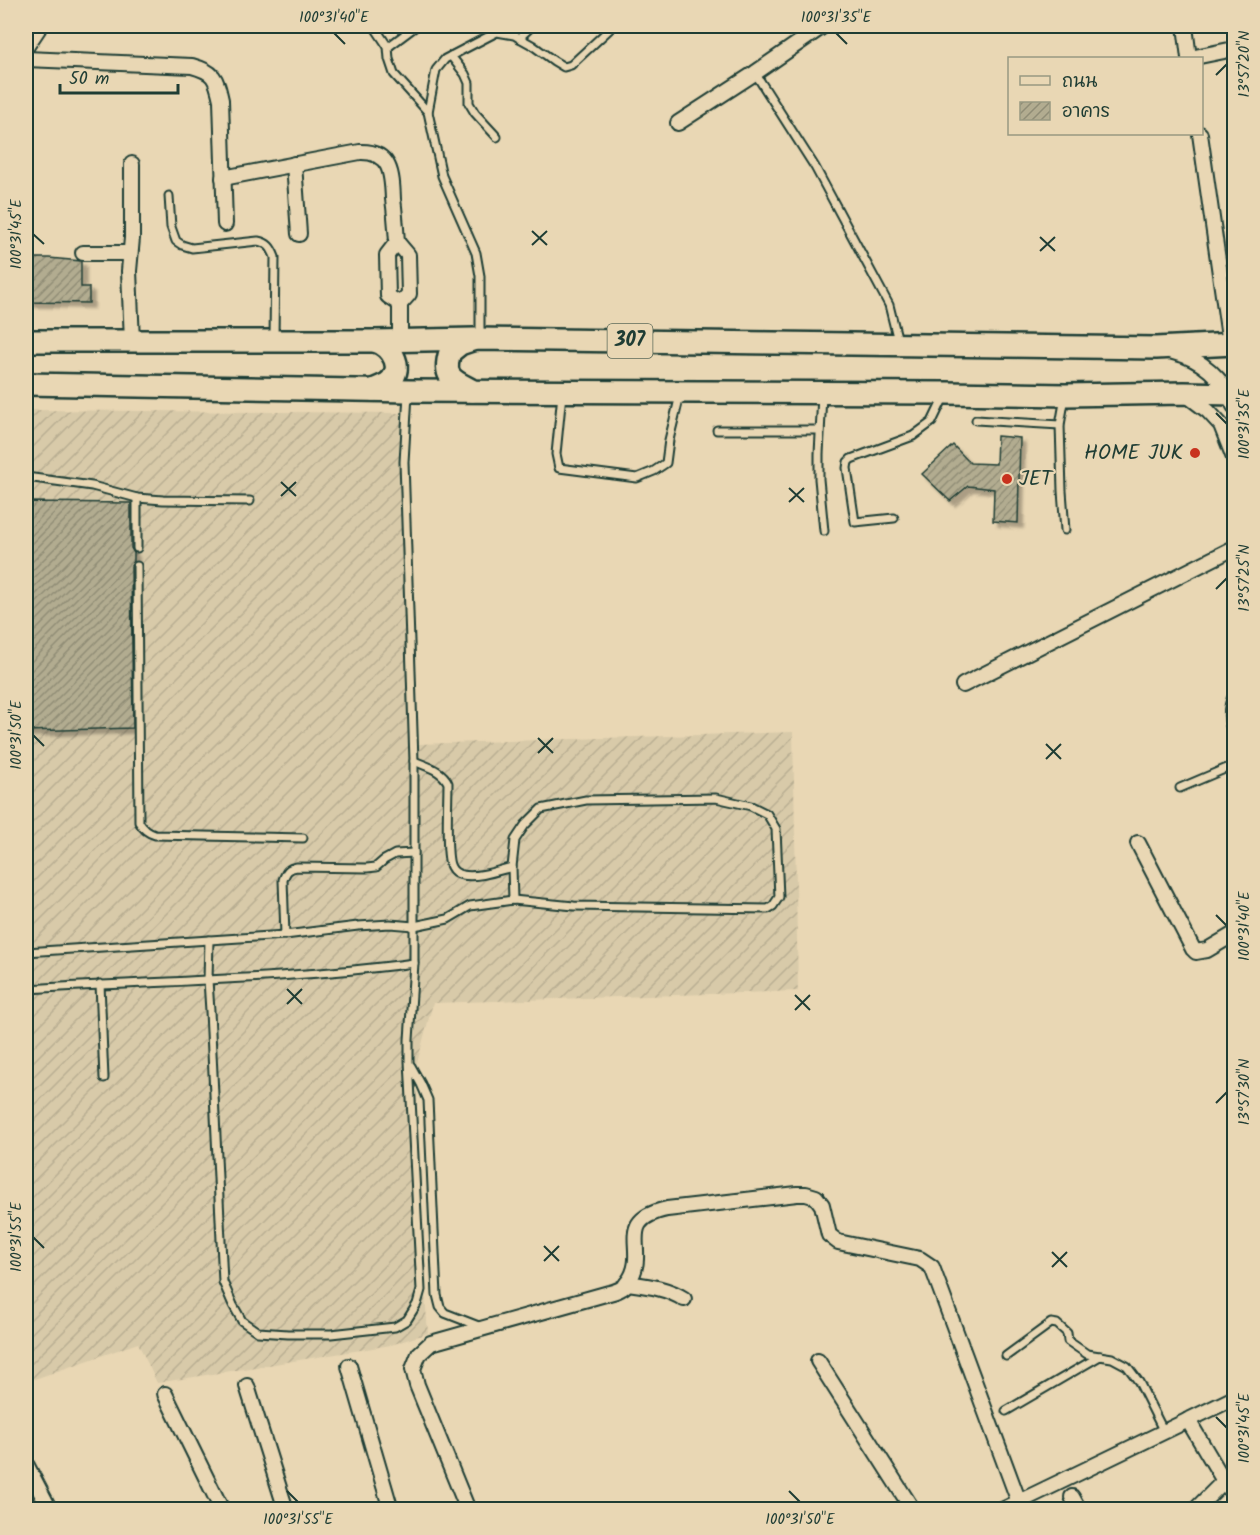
<svg xmlns="http://www.w3.org/2000/svg" width="1260" height="1535" viewBox="0 0 1260 1535" font-family="Kalam,'Playpen Sans Thai',sans-serif">
  <defs>
    <pattern id="industrial-furrows" width="10" height="10" patternUnits="userSpaceOnUse" patternTransform="scale(1.5)"><rect width="10" height="10" fill="#d8caa9"/><path d="M-1 1l2-2M0 10L10 0M9 11l2-2" fill="none" stroke="#b9ae92"/></pattern>
    <pattern id="building-hatch" width="6" height="6" patternUnits="userSpaceOnUse" patternTransform="scale(1.5)"><rect width="6" height="6" fill="#b2ac90"/><path d="M-1 1l2-2M0 6l6-6M5 7l2-2" fill="none" stroke="#908d76"/></pattern>
    <filter id="shadow"><feDropShadow dx="5" dy="5" stdDeviation="1.5" flood-color="#0004"/></filter>
  </defs>
  <rect width="100%" height="100%" fill="#e9d7b4"/>
  <filter id="ink" filterUnits="userSpaceOnUse"><feTurbulence type="fractalNoise" baseFrequency=".0167" numOctaves="2"/><feDisplacementMap in="SourceGraphic" scale="12" xChannelSelector="R" yChannelSelector="G"/><feConvolveMatrix kernelMatrix="1 2 1 2 8 2 1 2 1" color-interpolation-filters="sRGB"/></filter>
  <g filter="url(#ink)">
    <!-- industrial -->
    <polygon fill="url(#industrial-furrows)" points="26,410 402,413 418,744 793,732 798,991 433,1003 409,1093 428,1333 391,1345 157,1383 138,1343 26,1382"/>
    <!-- building -->
    <g fill="url(#building-hatch)" stroke="#1f3d34" stroke-width="1.5" filter="url(#shadow)">
      <polygon points="26,258 49,258 81,261 81,287 89,287 89,303 26,302"/>
      <polygon points="997,436 1020,438 1018,523 993,521 994,489 968,486 950,501 922,474 953,445 970,463 996,464"/>
      <polygon points="26,502 131,503 131,548 134,553 134,561 131,566 133,728 26,731"/>
    </g>
    <g fill="none" stroke-linecap="round" stroke-linejoin="round">
      <!-- lane casing -->
      <g stroke="#1f3d34" stroke-width="11">
        <g id="lane">
          <polyline points="374,26 388,47 389,59 394,74 428,112"/>
          <polyline points="519,38 532,26"/>
          <polyline points="388,47 416,26"/>
          <polyline points="451,56 465,74 469,83 469,103 475,113 497,137"/>
          <polyline points="755,73 815,167 889,305 898,341"/>
          <path d="M169,196L171,227L176,241L182,245L192,248L258,241C268,243 271,247 275,257L274,339"/>
          <polyline points="480,337 480,276 476,253 442,176 428,112 436,70 445,59 497,32 514,35 532,45 554,61 564,67 571,65 613,26"/>
          <polyline points="562,394 556,454 559,468 637,478 654,471 666,463 669,440 680,395"/>
          <polyline points="822,395 819,454 819,479 824,531"/>
          <polyline points="1065,397 1060,425 1062,491 1065,530"/>
          <polyline points="976,420 1060,425"/>
          <polyline points="717,430 820,430"/>
          <polyline points="26,477 92,486 137,498 163,500 250,501"/>
          <polyline points="137,498 137,548"/>
          <polyline points="894,518 855,522 847,468 848,462 851,459 913,436 932,422 945,395"/>
          <path d="M137,566L139,822C143,829 148,833 155,835L303,838"/>
          <path d="M1234,693C1225,709 1228,722 1234,740"/>
          <polyline points="1180,788 1234,765"/>
          <polyline points="512,867 513,900"/>
          <path d="M285,935L283,880C286,872 288,868 297,867L367,868L376,867L384,860L395,854L414,853"/>
          <polyline points="209,940 208,980 210,1011 223,1282 233,1305 242,1321 258,1332 288,1334 331,1334 395,1327 407,1320 417,1304 421,1290 409,1061 409,1040 414,963 414,761 404,462 408,394"/>
          <path d="M26,952L285,935L358,926L390,924L414,926L448,919L470,906L513,900L574,906L768,909L773,906L779,897L776,829L767,814L751,806L716,798L586,800L541,809L525,825L515,840L512,867C497,871 478,878 462,875C458,874 453,871 451,867C445,857 448,799 448,783C442,770 428,767 414,761"/>
          <polyline points="100,984 104,1078"/>
          <path d="M26,989C155,981 286,980 414,963"/>
          <polyline points="411,1066 421,1084 428,1100 437,1295 440,1307 445,1313 481,1327"/>
          <polyline points="1006,1356 1051,1323 1057,1324 1067,1333 1068,1341 1087,1354 1112,1358 1127,1366 1139,1382 1164,1432"/>
          <polyline points="1006,1411 1100,1356"/>
        </g>
      </g>
      <!-- street casing -->
      <g stroke="#1f3d34" stroke-width="18">
        <g id="street">
          <polyline points="1185,26 1189,58"/>
          <polyline points="26,47 40,26"/>
          <polyline points="1190,58 1234,49"/>
          <path d="M26,59L192,66C214,72 216,77 221,100L225,224"/>
          <polyline points="678,123 755,73 823,26"/>
          <polyline points="1200,134 1230,344"/>
          <polyline points="132,164 132,238 129,271 132,341"/>
          <polyline points="294,164 299,234"/>
          <path d="M223,178L360,152C391,151 392,174 393,199C395,213 396,227 397,242"/>
          <polyline points="83,253 130,253"/>
          <polyline points="400,304 388,296 387,255 397,242 408,255 409,294 400,304 400,341"/>
          <path d="M1173,352C1202,359 1223,378 1234,406"/>
          <polyline points="1184,393 1208,411 1221,425 1234,458"/>
          <polyline points="963,685 1234,548"/>
          <polyline points="1138,843 1193,949 1196,952 1207,950 1234,934"/>
          <path d="M627,1283C648,1286 667,1288 684,1299"/>
          <polyline points="818,1361 913,1510"/>
          <polyline points="349,1366 391,1510"/>
          <polyline points="247,1386 286,1510"/>
          <polyline points="165,1394 222,1510"/>
          <polyline points="1188,1420 1224,1481 1234,1495"/>
          <polyline points="26,1464 50,1510"/>
          <polyline points="1072,1497 1077,1506 1080,1510"/>
          <path d="M468,1510L417,1385L413,1369L419,1354L431,1343L609,1293C613,1292 618,1291 622,1288C625,1287 626,1284 628,1282C651,1251 612,1221 667,1209L797,1194H806L816,1197L822,1205L829,1235L838,1242L920,1259L932,1267L1019,1502"/>
          <polyline points="1002,1510 1234,1398"/>
          <polyline points="1195,1510 1224,1481"/>
        </g>
      </g>
      <!-- primary casing -->
      <g stroke="#1f3d34" stroke-width="26">
        <g id="primary">
          <path d="M472,340L460,344L450,352C442,378 453,380 473,391"/>
          <polyline points="26,341 375,341 474,339 1156,348 1234,344"/>
          <polyline points="26,384 409,391 946,393 1065,395 1184,393 1234,394"/>
          <path d="M373,390C377,388 383,386 387,384C406,370 393,347 375,341"/>
        </g>
      </g>
      <!-- lane -->
      <use href="#lane" stroke="#e9d7b4" stroke-width="7"/>
      <!-- street -->
      <use href="#street" stroke="#e9d7b4" stroke-width="14"/>
      <!-- primary -->
      <use href="#primary" stroke="#e9d7b4" stroke-width="21"/>
    </g>
  </g>
  <!-- ticks -->
  <path fill="none" stroke="#1f3d34" stroke-width="2" d="M334,33L345,44M836,33L847,44M1216,75L1227,64M532,231L547,245M33,234L44,244M1040,237L1055,251M532,245L547,231M1040,251L1055,237M1216,413L1227,424M281,482L296,496M789,488L804,502M281,496L296,482M789,502L804,488M1216,589L1227,578M33,735L44,746M538,738L553,753M1046,744L1061,759M538,753L553,738M1046,759L1061,744M1216,915L1227,926M287,989L302,1004M795,995L810,1010M287,1004L302,989M795,1010L810,995M1216,1103L1227,1092M33,1237L44,1248M544,1246L559,1261M1052,1252L1067,1267M544,1261L559,1246M1052,1267L1067,1252M1216,1417L1227,1428M287,1491L298,1502M789,1491L800,1502"/>
  <!-- markers -->
  <g fill="#c8321e" stroke="#e9d7b4" stroke-width="2">
    <circle cx="1195" cy="453" r="6"/>
    <circle cx="1007" cy="479" r="6"/>
  </g>
  <g text-anchor="middle" dominant-baseline="central" stroke-width="4.5" stroke-linejoin="round" paint-order="stroke">
    <!-- shield labels -->
    <rect fill="#e9d7b4" stroke="#5c6b5a" stroke-width="1.5" x="607.5" y="324" width="45" height="34" rx="4.5"/>
    <g font-size="20" font-weight="bold" fill="#1f3d34">
      <text x="630" y="341">307</text>
    </g>
    <!-- poi labels -->
    <g font-size="21" fill="#1f3d34" stroke="#e9d7b4" text-anchor="end">
      <text x="1183" y="453">HOME JUK</text>
      <text x="1019" y="479" text-anchor="start">JET</text>
    </g>
  </g>
  <!-- margin -->
  <rect width="1260" height="1535" fill="none" stroke="#e9d7b4" stroke-width="66"/>
  <!-- legend -->
  <rect x="1008" y="57" width="195" height="78" fill="#e9d7b4" stroke="#989981" stroke-width="1.5"/>
  <rect x="1020" y="76" width="30" height="9" fill="#e9d7b4" stroke="#989981" stroke-width="1.5"/>
  <text x="1062" y="87" font-size="18" fill="#1f3d34">ถนน</text>
  <rect x="1020" y="102" width="30" height="18" fill="url(#building-hatch)" stroke="#989981" stroke-width="1.5"/>
  <text x="1062" y="117" font-size="18" fill="#1f3d34">อาคาร</text>
  <!-- scale -->
  <path d="M60 84v9h118v-9" fill="none" stroke="#1f3d34" stroke-width="3"/>
  <text x="69" y="84" font-size="18" fill="#1f3d34" stroke="#e9d7b4" stroke-width="4.5" paint-order="stroke">50 m</text>
  <rect x="33" y="33" width="1194" height="1469" fill="none" stroke="#1f3d34" stroke-width="2"/>
  <g font-size="15" text-anchor="middle" fill="#1f3d34">
    <text x="334" y="22">100°31'40"E</text>
    <text x="836" y="22">100°31'35"E</text>
    <text transform="translate(1244 64) rotate(-90)" y="5">13°57'20"N</text>
    <text transform="translate(16 234) rotate(-90)" y="5">100°31'45"E</text>
    <text transform="translate(1244 424) rotate(-90)" y="5">100°31'35"E</text>
    <text transform="translate(1244 578) rotate(-90)" y="5">13°57'25"N</text>
    <text transform="translate(16 735) rotate(-90)" y="5">100°31'50"E</text>
    <text transform="translate(1244 926) rotate(-90)" y="5">100°31'40"E</text>
    <text transform="translate(1244 1092) rotate(-90)" y="5">13°57'30"N</text>
    <text transform="translate(16 1237) rotate(-90)" y="5">100°31'55"E</text>
    <text transform="translate(1244 1428) rotate(-90)" y="5">100°31'45"E</text>
    <text x="298" y="1524">100°31'55"E</text>
    <text x="800" y="1524">100°31'50"E</text>
  </g>
</svg>
